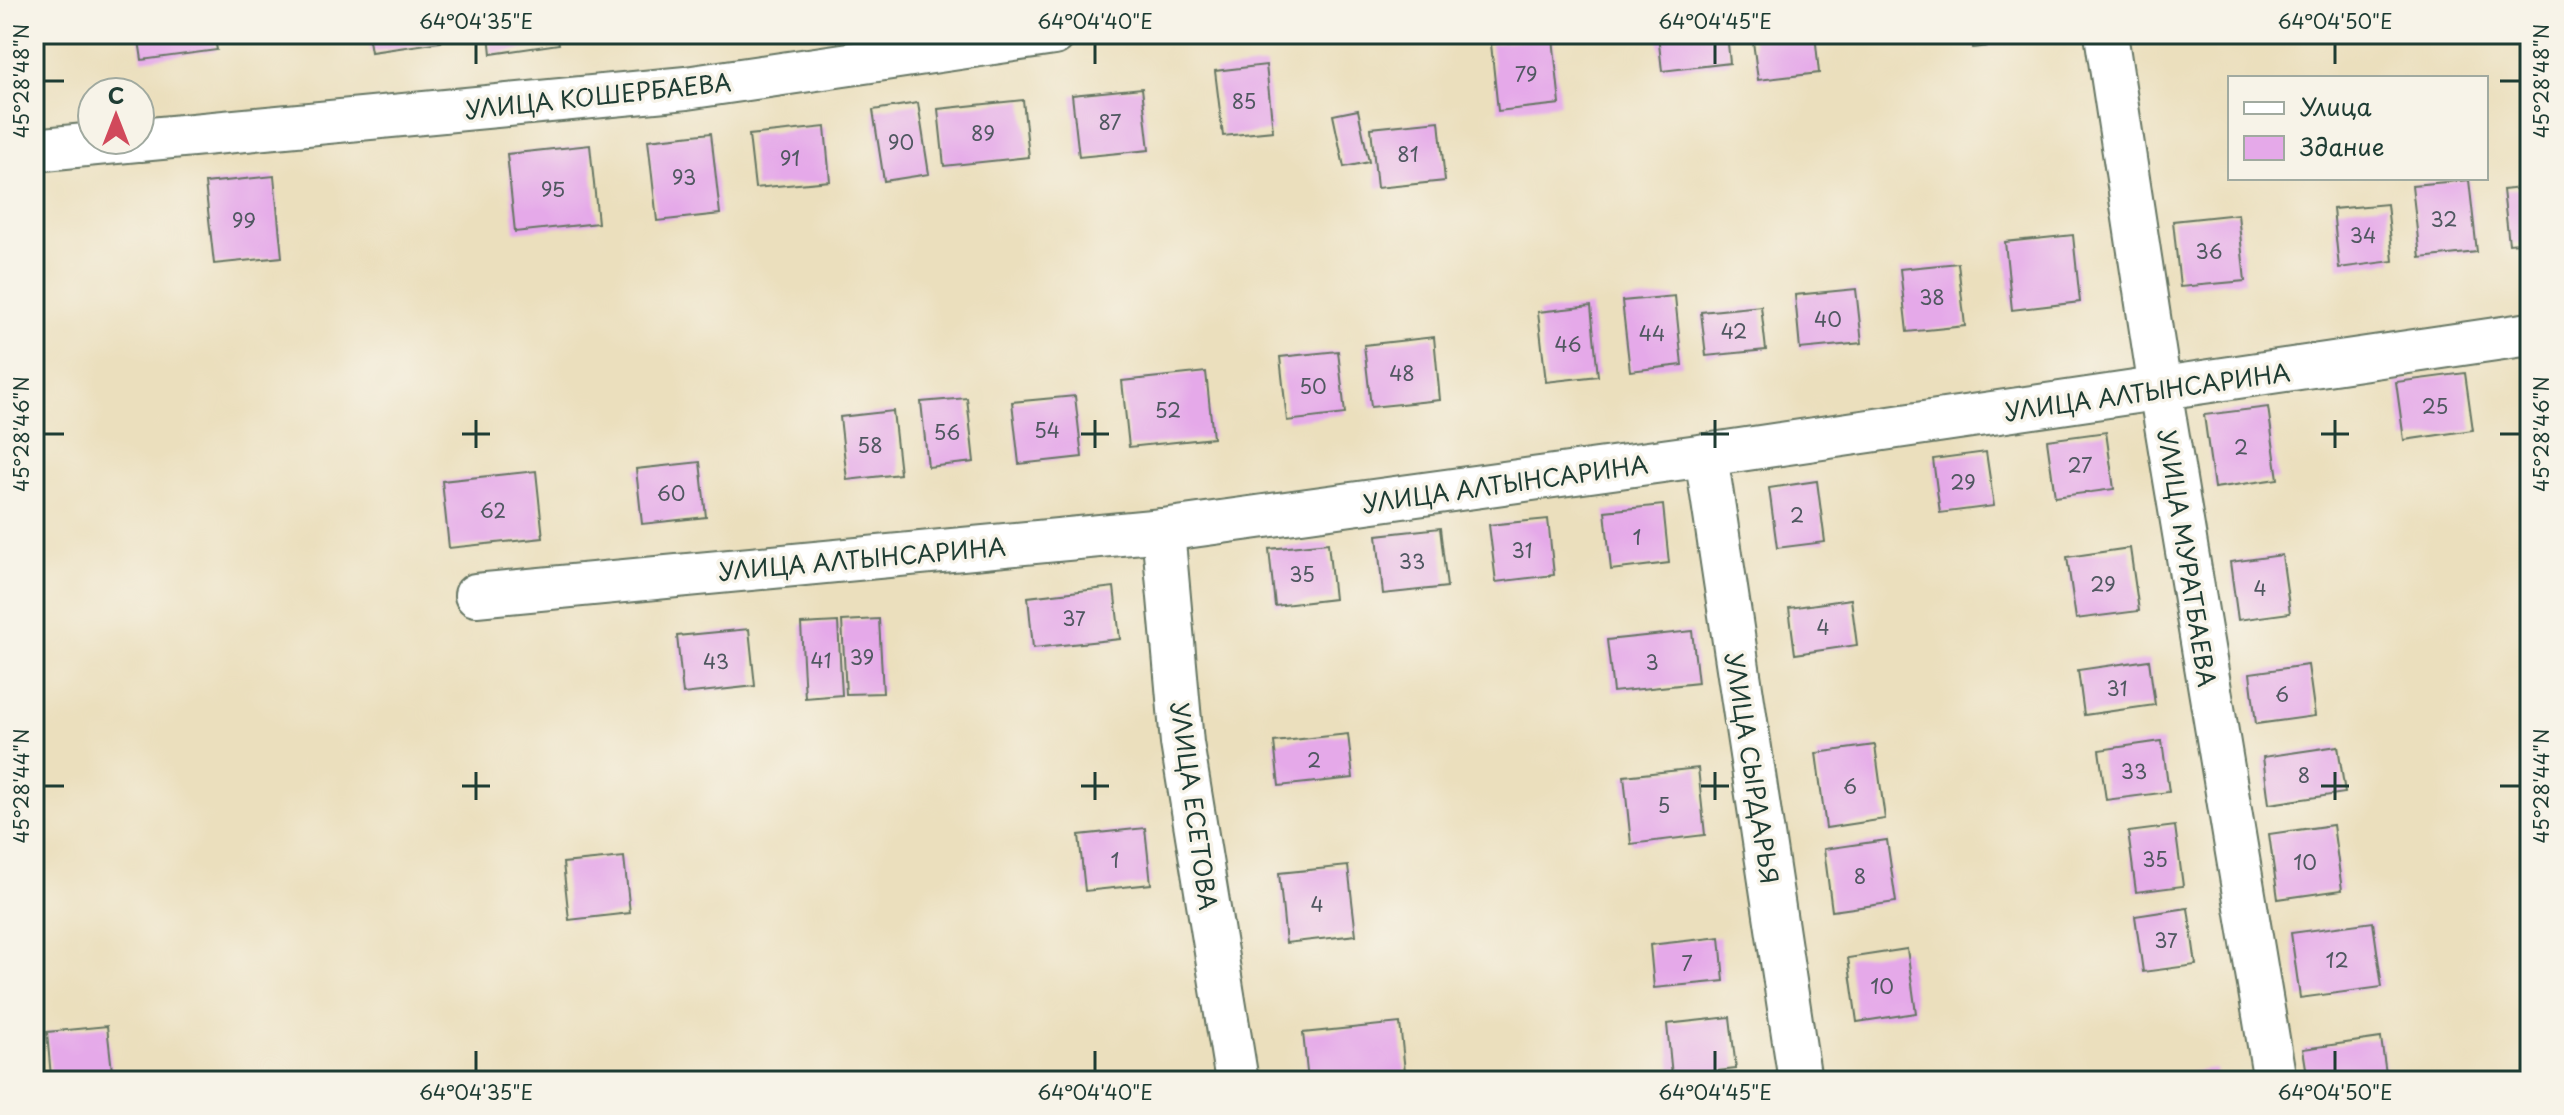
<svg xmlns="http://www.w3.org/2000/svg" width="2564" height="1115" viewBox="0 0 2564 1115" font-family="'Playpen Sans',sans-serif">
  <rect width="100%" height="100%" fill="#f7f3e8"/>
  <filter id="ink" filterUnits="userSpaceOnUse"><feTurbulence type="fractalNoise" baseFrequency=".0125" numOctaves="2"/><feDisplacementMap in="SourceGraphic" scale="16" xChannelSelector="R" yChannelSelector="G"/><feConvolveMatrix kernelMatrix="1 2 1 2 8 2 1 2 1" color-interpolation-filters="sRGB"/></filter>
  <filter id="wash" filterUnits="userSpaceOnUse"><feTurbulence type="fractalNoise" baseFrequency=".006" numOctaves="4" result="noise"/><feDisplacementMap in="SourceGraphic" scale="32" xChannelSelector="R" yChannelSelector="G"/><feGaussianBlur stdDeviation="1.8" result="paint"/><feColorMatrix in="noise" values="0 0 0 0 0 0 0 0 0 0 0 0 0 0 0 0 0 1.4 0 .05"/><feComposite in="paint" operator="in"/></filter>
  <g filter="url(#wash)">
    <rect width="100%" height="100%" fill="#ebdfbd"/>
    <g id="blocks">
      <!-- building -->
      <g fill="#e5a9e9">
        <polygon points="138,34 214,34 217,50 142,60"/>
        <polygon points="368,34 440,34 441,42 371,52"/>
        <polygon points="489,34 557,34 559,44 491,54"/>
        <polygon points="1658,34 1727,34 1730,63 1662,71"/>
        <polygon points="1752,34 1815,34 1819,73 1758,80"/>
        <polygon points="1971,34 2043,34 2044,40 1973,48"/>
        <polygon points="1553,38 1560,104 1498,111 1491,44"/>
        <polygon points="1266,65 1273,131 1223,136 1215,71"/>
        <polygon points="1142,88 1149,150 1079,157 1072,95"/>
        <polygon points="1023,100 1029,157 944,166 938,109"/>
        <polygon points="918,103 929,174 884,181 873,110"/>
        <polygon points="1358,110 1369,162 1344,167 1333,115"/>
        <polygon points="1439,121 1445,181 1377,188 1371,128"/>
        <polygon points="825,127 830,181 755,188 749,135"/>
        <polygon points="711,133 720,214 657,221 648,140"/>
        <polygon points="590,145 598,223 515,232 507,154"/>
        <polygon points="274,176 282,257 214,264 205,183"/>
        <polygon points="2469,180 2477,252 2420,258 2412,185"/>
        <polygon points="2530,187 2530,242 2509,244 2503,190"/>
        <polygon points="2387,204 2393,261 2339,268 2333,209"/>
        <polygon points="2238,214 2245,281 2180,287 2173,221"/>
        <polygon points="2073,235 2080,302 2012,310 2005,242"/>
        <polygon points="1958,263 1965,326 1907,332 1900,269"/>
        <polygon points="1856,289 1862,343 1800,349 1795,295"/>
        <polygon points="1675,296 1682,365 1630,371 1622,301"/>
        <polygon points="1591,306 1598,376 1546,382 1538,312"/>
        <polygon points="1761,306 1766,350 1706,356 1701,312"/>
        <polygon points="1434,337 1440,400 1371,407 1364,345"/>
        <polygon points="1338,351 1345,414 1287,421 1280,357"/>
        <polygon points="1206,372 1213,438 1129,447 1122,381"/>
        <polygon points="2465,373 2473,430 2404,440 2396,382"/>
        <polygon points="1075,396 1082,457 1019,464 1012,402"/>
        <polygon points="967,398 974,462 928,467 921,402"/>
        <polygon points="2268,407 2278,479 2214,488 2204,415"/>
        <polygon points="893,411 900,474 847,480 840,417"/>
        <polygon points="2106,432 2114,489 2055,497 2047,440"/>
        <polygon points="1986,452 1994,506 1940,513 1933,459"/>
        <polygon points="700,462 706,517 642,524 636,469"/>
        <polygon points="536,471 543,538 449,548 442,481"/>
        <polygon points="1817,481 1825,542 1777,548 1769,488"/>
        <polygon points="1663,505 1669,563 1611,570 1605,511"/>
        <polygon points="1548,519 1554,575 1496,582 1489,525"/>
        <polygon points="1440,528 1447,587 1383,594 1377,535"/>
        <polygon points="1328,543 1334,599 1275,606 1269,549"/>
        <polygon points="2130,548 2139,611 2076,619 2067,557"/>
        <polygon points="2282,555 2290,613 2238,620 2230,562"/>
        <polygon points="1114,587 1120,639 1033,648 1028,597"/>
        <polygon points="1851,599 1857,645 1795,654 1789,608"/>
        <polygon points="879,619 883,693 846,694 842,621"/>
        <polygon points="838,622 842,695 805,698 801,624"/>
        <polygon points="749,629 755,686 683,694 677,636"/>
        <polygon points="1692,631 1698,683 1613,692 1607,640"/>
        <polygon points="2149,660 2155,705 2084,715 2078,670"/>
        <polygon points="2308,665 2315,716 2256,724 2250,673"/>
        <polygon points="1348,734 1353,778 1279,786 1274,742"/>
        <polygon points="2162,741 2169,792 2106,800 2099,750"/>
        <polygon points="1875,745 1885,819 1826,828 1816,753"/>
        <polygon points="2338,746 2345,793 2269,804 2263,757"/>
        <polygon points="1698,768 1705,835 1631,844 1624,776"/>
        <polygon points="2333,825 2342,890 2278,899 2269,834"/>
        <polygon points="2175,826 2183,886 2136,892 2128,832"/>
        <polygon points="1145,828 1151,884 1085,891 1079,835"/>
        <polygon points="1887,840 1896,902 1832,911 1824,849"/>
        <polygon points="624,857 630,913 569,920 563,863"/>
        <polygon points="1348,866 1356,935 1286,943 1279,873"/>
        <polygon points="2188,908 2196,965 2143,972 2135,916"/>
        <polygon points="2373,922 2382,987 2300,998 2291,933"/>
        <polygon points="1720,937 1724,981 1654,988 1650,945"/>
        <polygon points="1907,949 1916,1013 1857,1022 1848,958"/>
        <polygon points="1730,1017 1736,1069 1672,1076 1667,1024"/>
        <polygon points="1400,1023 1406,1081 1308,1081 1303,1033"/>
        <polygon points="107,1026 112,1071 51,1077 47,1032"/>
        <polygon points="2381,1038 2387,1081 2308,1081 2303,1049"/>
        <polygon points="2215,1069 2217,1081 2156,1081 2155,1077"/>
      </g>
    </g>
  </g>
  <g filter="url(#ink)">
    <use href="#blocks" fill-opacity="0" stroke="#667664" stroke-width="2"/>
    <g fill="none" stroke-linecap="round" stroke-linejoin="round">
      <!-- minor casing -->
      <g stroke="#667664" stroke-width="46">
        <g id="minor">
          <polyline points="2106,34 2160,389 2275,1081"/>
          <polyline points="140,140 686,88 1054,34"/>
          <polyline points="34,150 137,140"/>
          <polyline points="1706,455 1800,1081"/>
          <polyline points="1163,530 1182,743 1237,1081"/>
          <polyline points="476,595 1163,530 1706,455 2530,334"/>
        </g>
      </g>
      <!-- minor -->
      <use href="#minor" stroke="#fff" stroke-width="42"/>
    </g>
  </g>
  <!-- ticks -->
  <path fill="none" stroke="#1f3d34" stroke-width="3" d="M476,44V64M1095,44V64M1715,44V64M2335,44V64M44,81H64M2500,81H2520M476,420V448M1095,420V448M1715,420V448M2335,420V448M44,434H64M462,434H490M1081,434H1109M1701,434H1729M2321,434H2349M2500,434H2520M476,772V800M1095,772V800M1715,772V800M2335,772V800M44,786H64M462,786H490M1081,786H1109M1701,786H1729M2321,786H2349M2500,786H2520M476,1051V1071M1095,1051V1071M1715,1051V1071M2335,1051V1071"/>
  <g text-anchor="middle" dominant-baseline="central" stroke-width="7" stroke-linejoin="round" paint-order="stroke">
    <!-- number labels -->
    <g font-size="20" fill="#505861">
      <text x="1526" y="74">79</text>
      <text x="1244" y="101">85</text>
      <text x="1110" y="122">87</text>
      <text x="983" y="133">89</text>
      <text x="901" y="142">90</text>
      <text x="1408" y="154">81</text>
      <text x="790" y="158">91</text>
      <text x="684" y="177">93</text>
      <text x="553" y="189">95</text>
      <text x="2444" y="219">32</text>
      <text x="244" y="220">99</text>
      <text x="2363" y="235">34</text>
      <text x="2209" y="251">36</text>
      <text x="1932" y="297">38</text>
      <text x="1828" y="319">40</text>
      <text x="1734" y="331">42</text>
      <text x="1652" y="333">44</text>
      <text x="1568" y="344">46</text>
      <text x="1402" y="373">48</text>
      <text x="1313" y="386">50</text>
      <text x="2435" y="406">25</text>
      <text x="1168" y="410">52</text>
      <text x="1047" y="430">54</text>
      <text x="947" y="432">56</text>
      <text x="870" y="445">58</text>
      <text x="2241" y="447">2</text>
      <text x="2080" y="465">27</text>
      <text x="1963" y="482">29</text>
      <text x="671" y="493">60</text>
      <text x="493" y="510">62</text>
      <text x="1797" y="515">2</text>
      <text x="1637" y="537">1</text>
      <text x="1522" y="550">31</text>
      <text x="1412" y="561">33</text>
      <text x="1302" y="574">35</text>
      <text x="2103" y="584">29</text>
      <text x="2260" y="588">4</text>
      <text x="1074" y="618">37</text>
      <text x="1823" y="627">4</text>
      <text x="862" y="657">39</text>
      <text x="821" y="660">41</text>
      <text x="716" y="661">43</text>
      <text x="1652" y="662">3</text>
      <text x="2117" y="688">31</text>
      <text x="2282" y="694">6</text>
      <text x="1314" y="760">2</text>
      <text x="2134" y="771">33</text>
      <text x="2304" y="775">8</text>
      <text x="1850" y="786">6</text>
      <text x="1664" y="805">5</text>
      <text x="2155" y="859">35</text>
      <text x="1115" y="860">1</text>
      <text x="2305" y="862">10</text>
      <text x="1860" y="876">8</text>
      <text x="1317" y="904">4</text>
      <text x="2166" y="940">37</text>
      <text x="2337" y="960">12</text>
      <text x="1687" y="963">7</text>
      <text x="1882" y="986">10</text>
    </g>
    <!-- street labels -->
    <g font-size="24" fill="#1f3d34" stroke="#f7f3e8">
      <text transform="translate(598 95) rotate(-6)">УЛИЦА КОШЕРБАЕВА</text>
      <text transform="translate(2147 391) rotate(-8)">УЛИЦА АЛТЫНСАРИНА</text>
      <text transform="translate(1505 483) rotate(-8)">УЛИЦА АЛТЫНСАРИНА</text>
      <text transform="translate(862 558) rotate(-5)">УЛИЦА АЛТЫНСАРИНА</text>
      <text transform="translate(2188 558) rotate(81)">УЛИЦА МУРАТБАЕВА</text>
      <text transform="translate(1753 768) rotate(81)">УЛИЦА СЫРДАРЬЯ</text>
      <text transform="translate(1195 806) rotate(82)">УЛИЦА ЕСЕТОВА</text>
    </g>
  </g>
  <!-- margin -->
  <rect width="2564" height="1115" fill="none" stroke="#f7f3e8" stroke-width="88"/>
  <!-- legend -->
  <rect x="2228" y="76" width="260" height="104" fill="#f7f3e8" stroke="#a1aaa0" stroke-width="2"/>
  <rect x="2244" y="102" width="40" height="12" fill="#ffffff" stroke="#a1aaa0" stroke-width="2"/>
  <text x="2300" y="116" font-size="24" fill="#1f3d34">Улица</text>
  <rect x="2244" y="136" width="40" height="24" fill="#e5a9e9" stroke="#a1aaa0" stroke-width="2"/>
  <text x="2300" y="156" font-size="24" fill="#1f3d34">Здание</text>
  <!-- north arrow -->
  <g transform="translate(116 116)"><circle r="38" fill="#f7f3e8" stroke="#a1aaa0" stroke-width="2"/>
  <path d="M0-6L14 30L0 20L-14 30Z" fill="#d1495b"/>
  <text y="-12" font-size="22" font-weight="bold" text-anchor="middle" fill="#1f3d34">С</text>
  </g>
  <rect x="44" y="44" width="2476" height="1027" fill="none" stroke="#1f3d34" stroke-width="3"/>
  <g font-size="20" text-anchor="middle" fill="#1f3d34">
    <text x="476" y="29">64°04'35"E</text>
    <text x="1095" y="29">64°04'40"E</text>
    <text x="1715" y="29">64°04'45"E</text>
    <text x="2335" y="29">64°04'50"E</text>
    <text transform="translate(22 81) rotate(-90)" y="7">45°28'48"N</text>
    <text transform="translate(2542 81) rotate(-90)" y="7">45°28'48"N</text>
    <text transform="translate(22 434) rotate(-90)" y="7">45°28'46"N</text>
    <text transform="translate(2542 434) rotate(-90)" y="7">45°28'46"N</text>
    <text transform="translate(22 786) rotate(-90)" y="7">45°28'44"N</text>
    <text transform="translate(2542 786) rotate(-90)" y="7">45°28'44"N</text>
    <text x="476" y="1100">64°04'35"E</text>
    <text x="1095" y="1100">64°04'40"E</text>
    <text x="1715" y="1100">64°04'45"E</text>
    <text x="2335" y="1100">64°04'50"E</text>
  </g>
</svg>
